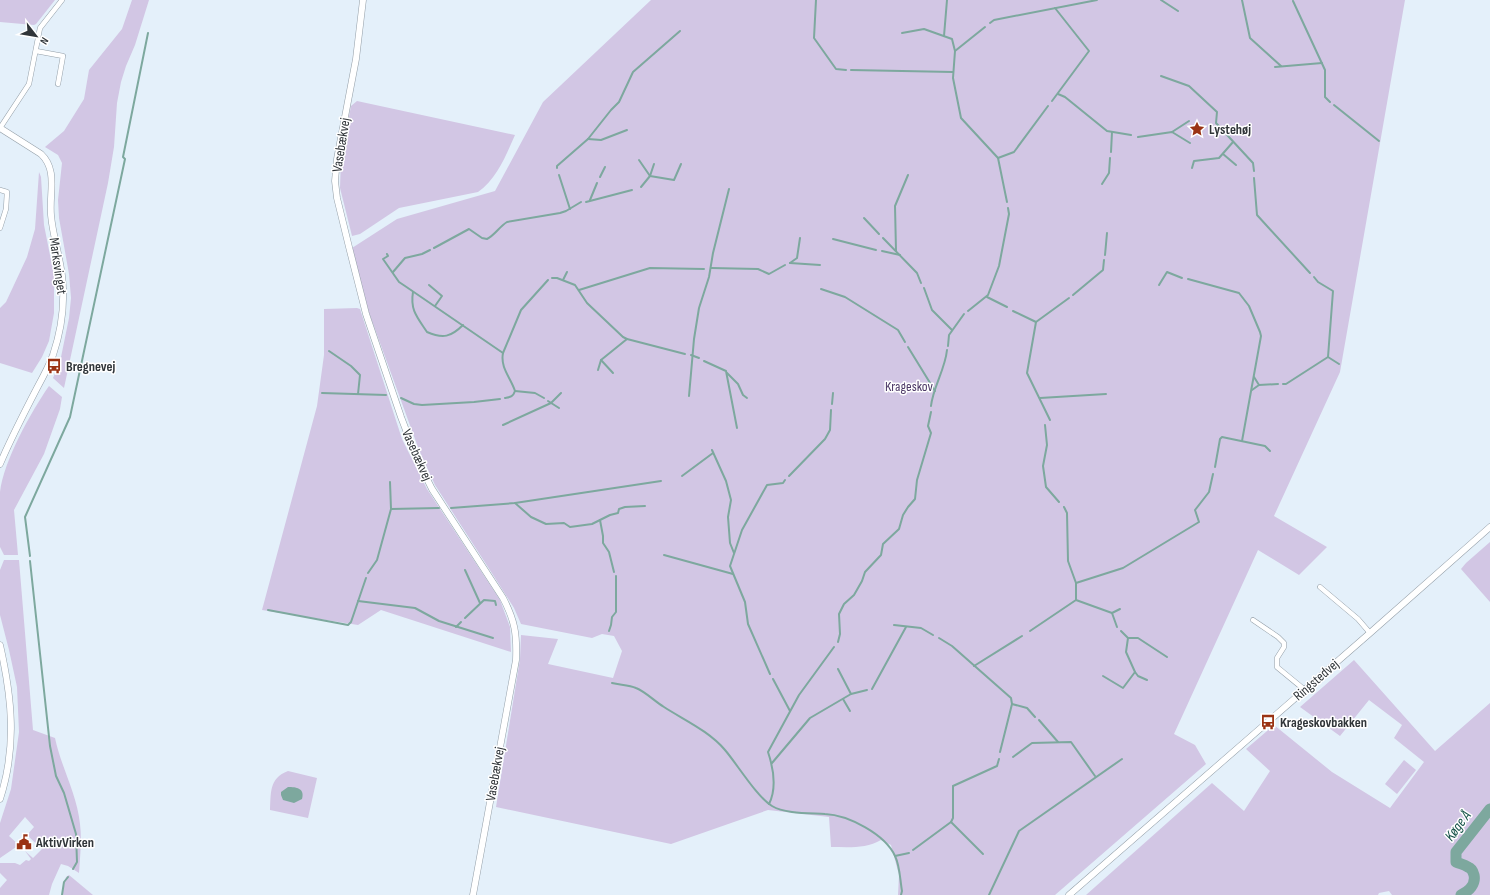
<svg xmlns="http://www.w3.org/2000/svg" width="1490" height="895" viewBox="0 0 1490 895" font-family="'Sofia Sans Condensed',sans-serif">
  <rect width="100%" height="100%" fill="#e4f0fa"/>
  <!-- green -->
  <g fill="#d2c6e4">
    <polygon points="0,0 55,0 36,24 34,25 0,22"/>
    <polygon points="132,0 149,0 135,45 126,66 121,82 117,103 114,147 108,183 64,388 53,378 60,362 69,318 71,298 69,274 59,218 58,200 62,163 58,155 45,147 64,131 84,99 89,70 122,29"/>
    <path d="M651,0H1405L1340,372L1274,516L1327,547L1299,575L1258,550L1174,734L1195,745L1206,764L1055,895H898L899,875L891,845L881,840C866,849 848,847 831,847L829,817L768,810L671,844L496,807L520,659L521,635L558,639L548,664L613,678L622,651L614,636L602,634L592,638L521,624L514,608L495,578L435,485L419,450L368,310L352,248L397,219L495,191L543,102Z"/>
    <path d="M357,101L515,135C506,155 497,179 478,192L399,208L360,234L352,236L340,188L341,157L351,106Z"/>
    <polygon points="39,172 41,177 44,225 54,275 54,313 49,341 42,357 32,373 0,363 0,308 6,302 27,257 35,229"/>
    <polygon points="357,308 360,309 402,439 427,489 500,600 510,627 511,652 381,610 358,625 262,610 317,406 324,355 324,309"/>
    <path d="M49,386L62,397L60,409L44,454L14,510L18,555H4L0,547C0,529 0,509 0,492C4,460 31,412 49,386Z"/>
    <polygon points="1490,542 1490,602 1461,569 1466,563"/>
    <path d="M4,560H19L33,730L55,738C61,767 77,794 80,824C82,840 80,857 79,873L68,866L61,864L52,884L49,895H0V888L7,880L0,873V863H15L20,865L26,860L29,861L31,859L25,851L33,858L42,849L27,835L34,827L25,817L9,836L19,845L0,858V823L11,789L19,732L17,687L9,650L0,615V570Z"/>
    <polygon points="1354,660 1435,751 1490,703 1490,895 1392,895 1389,891 1379,893 1378,895 1086,895 1212,783 1244,811 1270,771 1246,749 1274,725 1332,772 1390,808 1424,762 1394,738 1402,725 1369,700 1340,736 1300,707"/>
    <polygon points="1404,760 1416,770 1397,794 1385,784"/>
    <path d="M288,771L317,778L308,818L270,810C271,793 269,778 288,771Z"/>
    <polygon points="69,875 93,895 62,895 66,877"/>
  </g>
  <!-- water -->
  <path fill="#7da89e" d="M288,787C296,787 305,788 302,799L294,803L283,800L281,795V792Z"/>
  <g fill="none" stroke-linecap="round" stroke-linejoin="round">
    <!-- stream -->
    <g stroke="#7da89e" stroke-width="2">
      <polyline points="816,0 814,38 836,69 846,70"/>
      <polyline points="1161,0 1178,11"/>
      <polyline points="1242,0 1250,38 1281,66"/>
      <polyline points="1293,1 1325,70 1325,97 1330,102"/>
      <polyline points="990,23 994,20 1097,0"/>
      <polyline points="902,33 924,29 952,39 955,51 953,78 961,118 998,158 1007,202"/>
      <polyline points="944,36 947,0"/>
      <polyline points="955,51 985,27"/>
      <polyline points="1275,67 1322,63"/>
      <polyline points="851,70 953,72"/>
      <polyline points="1161,76 1189,86 1217,112 1216,123 1253,163 1254,171"/>
      <polyline points="1058,94 1065,97 1107,131 1131,135"/>
      <polyline points="1052,101 1089,51 1055,8"/>
      <polyline points="1334,105 1379,141"/>
      <polyline points="1172,132 1189,121"/>
      <polyline points="1138,137 1172,132 1190,143"/>
      <polyline points="588,139 601,140 627,130"/>
      <polyline points="1111,152 1112,132"/>
      <polyline points="1223,154 1236,165"/>
      <polyline points="998,158 1014,152 1048,106"/>
      <polyline points="639,160 650,176 674,180 681,164"/>
      <polyline points="557,168 557,166 588,139 611,110 619,102 633,72 680,31"/>
      <polyline points="1192,168 1194,161 1219,158 1233,142"/>
      <polyline points="559,175 570,209"/>
      <polyline points="600,177 605,167"/>
      <polyline points="1254,178 1257,215 1310,273"/>
      <polyline points="1102,184 1109,173 1110,158"/>
      <polyline points="641,187 650,176 654,164"/>
      <polyline points="590,200 597,183"/>
      <polyline points="586,202 632,190"/>
      <polyline points="864,218 879,234"/>
      <polyline points="883,238 917,273 921,283"/>
      <polyline points="833,239 876,250"/>
      <path d="M434,248L469,229L482,238L487,239C495,235 499,227 507,222L560,213L566,211L581,202"/>
      <polyline points="882,251 900,255"/>
      <polyline points="896,251 895,206 908,175"/>
      <polyline points="387,254 388,256 383,259 399,282 405,286 503,353"/>
      <polyline points="1105,255 1107,233"/>
      <polyline points="790,263 820,265"/>
      <polyline points="790,263 797,258 800,238"/>
      <polyline points="711,268 758,269 769,274 785,265"/>
      <polyline points="393,272 405,258 422,254 430,250"/>
      <polyline points="1314,277 1318,282 1333,291 1328,357"/>
      <polyline points="552,278 557,278 575,285 587,303 623,337 627,339 685,354"/>
      <polyline points="1188,279 1239,293 1249,306 1260,332 1261,336 1242,441"/>
      <polyline points="563,280 567,272"/>
      <polyline points="429,285 442,296 435,306"/>
      <polyline points="1159,285 1167,272 1182,278"/>
      <polyline points="924,288 932,310 952,330"/>
      <polyline points="821,289 845,297 898,330 905,342"/>
      <polyline points="579,290 650,268 704,269"/>
      <path d="M413,292C410,310 417,317 427,332C443,339 451,337 463,325"/>
      <polyline points="1073,295 1103,270 1104,260"/>
      <polyline points="987,297 1007,307"/>
      <polyline points="968,311 988,295 999,266 1009,214 1008,208"/>
      <polyline points="1013,311 1036,322"/>
      <polyline points="948,346 949,335 964,314"/>
      <polyline points="908,347 935,391"/>
      <polyline points="329,351 351,366 360,375 358,394"/>
      <polyline points="691,355 699,358"/>
      <polyline points="601,360 613,373"/>
      <polyline points="704,361 726,371 737,428"/>
      <polyline points="598,370 601,360 627,339"/>
      <polyline points="727,373 738,384 743,395 747,398"/>
      <polyline points="1283,384 1286,384 1328,357 1339,364"/>
      <polyline points="1259,385 1278,384"/>
      <polyline points="1252,390 1259,385 1254,377"/>
      <polyline points="515,391 535,393 544,398"/>
      <polyline points="322,393 386,395"/>
      <polyline points="689,396 694,339 699,308 709,277 713,253 729,189"/>
      <polyline points="401,398 414,404 422,405 474,402 500,399"/>
      <path d="M505,398C510,397 513,397 515,391C511,378 500,368 503,353L521,310L548,280"/>
      <polyline points="1040,398 1106,394"/>
      <polyline points="548,401 559,408"/>
      <polyline points="832,404 833,393"/>
      <path d="M931,406C933,387 945,370 947,350"/>
      <polyline points="1050,420 1027,373 1036,322 1069,298"/>
      <polyline points="503,425 551,403 561,393"/>
      <polyline points="1045,425 1047,445 1043,466 1046,487 1059,502"/>
      <polyline points="712,450 726,481 731,500 728,517 730,543 734,553"/>
      <polyline points="1215,467 1220,439 1222,437 1265,446 1270,451"/>
      <polyline points="682,476 713,453"/>
      <polyline points="789,476 825,439 830,430 831,410"/>
      <polyline points="515,503 531,517 546,524 564,523 570,527 592,524 610,515 618,513 619,509 625,507 645,506"/>
      <polyline points="1064,507 1067,513 1068,561 1076,583 1076,600"/>
      <polyline points="451,508 515,503 661,481"/>
      <polyline points="391,509 439,508"/>
      <polyline points="600,520 603,536 603,543 609,552 614,572"/>
      <polyline points="664,555 733,574"/>
      <polyline points="30,556 25,517 70,417 125,159 123,157 148,33"/>
      <polyline points="30,561 50,746 56,776 64,793 76,834 77,862 73,869"/>
      <polyline points="465,570 480,603"/>
      <polyline points="368,573 377,560 391,509 390,482"/>
      <polyline points="1076,583 1123,568 1199,522 1195,510 1209,492 1213,474"/>
      <polyline points="1076,600 1112,613 1117,627"/>
      <polyline points="358,601 415,608 439,621 493,638"/>
      <polyline points="268,610 348,625 351,622 366,578"/>
      <polyline points="1112,613 1120,609"/>
      <polyline points="465,618 484,600 495,601 496,605"/>
      <polyline points="894,625 921,628 933,635"/>
      <polyline points="456,627 461,622"/>
      <polyline points="609,631 611,625 612,617 616,612 616,576"/>
      <polyline points="1030,631 1076,600"/>
      <polyline points="1121,631 1128,638 1126,652 1135,672 1138,676 1147,680"/>
      <polyline points="939,638 952,646 1011,698 1012,704 1000,752"/>
      <polyline points="1128,638 1138,638 1167,657"/>
      <polyline points="838,642 840,634 839,614 844,604 854,595 862,581 865,572 881,555 883,544 899,529 903,515 908,507 915,499 917,480 931,433 928,426 931,412"/>
      <polyline points="974,666 1022,636"/>
      <polyline points="838,669 851,694"/>
      <polyline points="770,674 748,624 745,602 730,566 742,530 767,485 783,483 785,480"/>
      <polyline points="1103,676 1123,688 1135,672"/>
      <polyline points="773,679 790,711"/>
      <path d="M612,683C620,685 629,685 636,688C646,692 654,701 664,707C684,720 709,731 725,750C737,764 757,797 772,806C785,814 810,813 825,814C848,815 885,834 895,856C900,866 900,880 902,891L901,895"/>
      <polyline points="872,689 906,627"/>
      <polyline points="843,699 850,711"/>
      <polyline points="1012,704 1027,708 1035,717"/>
      <polyline points="1039,720 1058,742"/>
      <polyline points="1013,757 1032,743 1071,742 1095,776"/>
      <polyline points="772,763 810,718 851,694 867,690"/>
      <path d="M769,804C777,788 773,767 768,752L799,695L834,647"/>
      <polyline points="951,822 983,854"/>
      <polyline points="913,850 951,822 953,818 953,786 997,766 999,759"/>
      <polyline points="895,856 909,853"/>
      <polyline points="62,895 64,882 68,877"/>
      <polyline points="989,895 1019,831 1122,759"/>
    </g>
    <!-- river -->
    <path stroke="#7da89e" stroke-width="11" d="M1461,895C1469,891 1476,884 1474,875C1473,871 1471,868 1468,867C1464,864 1460,864 1456,862V852L1490,809"/>
    <!-- street casing -->
    <g stroke="#949fa8" stroke-width="5.5">
      <g id="street">
        <polyline points="36,51 63,56 58,84"/>
        <polyline points="0,128 29,84 40,28 62,0"/>
        <polyline points="0,190 7,192 6,209 0,228"/>
        <polyline points="1320,587 1358,619 1370,633"/>
        <polyline points="1253,620 1278,637 1284,643 1284,647 1277,658 1277,667 1305,690"/>
      </g>
    </g>
    <!-- secondary casing -->
    <g stroke="#949fa8" stroke-width="7">
      <g id="secondary">
        <path d="M363,0L356,59L337,159L335,181L337,198L349,247L366,314L401,417L417,459L432,489L503,598C515,621 517,634 516,660L473,895"/>
        <path d="M0,128L41,154C58,170 49,193 51,215C53,240 63,264 63,289C64,312 60,334 53,355C49,366 43,377 37,388C24,413 11,438 0,464"/>
        <path d="M0,645C12,698 17,747 0,799"/>
        <polyline points="1069,895 1370,633 1490,527"/>
      </g>
    </g>
    <!-- street -->
    <use href="#street" stroke="#fff" stroke-width="4.5"/>
    <!-- secondary -->
    <use href="#secondary" stroke="#fff" stroke-width="6"/>
  </g>
  <!-- icons -->
  <defs>
    <g id="sight-bare" transform="scale(1.2)"><path d="M0-6L1.8-2.2L6-1.7L2.9 1.2L3.7 5.4L0 3.3L-3.7 5.4L-2.9 1.2L-6-1.7L-1.8-2.2Z" fill="#9a3314" stroke="#fff" stroke-width="2.5" paint-order="stroke"/></g>
    <g id="bus-bare" transform="scale(1.2)"><path d="M-5-6H5V4H4V6H2V4H-2V6H-4V4H-5ZM-3.5-4V0h7V-4ZM-3.5 1.2v1.5H-2V1.2ZM2 1.2v1.5H3.5V1.2Z" fill="#9a3314" stroke="#fff" stroke-width="2.5" paint-order="stroke"/></g>
    <g id="civic-bare" transform="scale(1.2)"><path d="M-.6-6.5H3V-4.5H.6V-3L4-1V1h2V6H-6V1h2V-1L-.6-3ZM-1.2 2.5V6h2.4V2.5Z" fill="#9a3314" stroke="#fff" stroke-width="2.5" paint-order="stroke"/></g>
  </defs>
  <g fill-rule="evenodd">
    <use href="#sight-bare" x="1197" y="129"/>
    <use href="#bus-bare" x="54" y="366"/>
    <use href="#bus-bare" x="1268" y="722"/>
    <use href="#civic-bare" x="24" y="842"/>
  </g>
  <g text-anchor="middle" dominant-baseline="central" stroke-width="3" stroke-linejoin="round" paint-order="stroke">
    <!-- poi labels -->
    <g font-size="14" font-weight="bold" fill="#303539" stroke="#fff" text-anchor="start">
      <text x="1209" y="129">Lystehøj</text>
      <text x="66" y="366">Bregnevej</text>
      <text x="1280" y="722">Krageskovbakken</text>
      <text x="36" y="842">AktivVirken</text>
    </g>
    <!-- street labels -->
    <g font-size="14" fill="#303539" stroke="#fff">
      <text transform="translate(341 145) rotate(-81)">Vasebækvej</text>
      <text transform="translate(58 266) rotate(82)">Marksvinget</text>
      <text transform="translate(417 455) rotate(66)">Vasebækvej</text>
      <text transform="translate(1316 680) rotate(-41)">Ringstedvej</text>
      <text transform="translate(495 774) rotate(-80)">Vasebækvej</text>
    </g>
    <!-- park labels -->
    <g font-size="14" fill="#4b3765" stroke="#fff">
      <text x="909" y="386">Krageskov</text>
    </g>
    <!-- water labels -->
    <g font-size="15" font-style="italic" fill="#175349" stroke="#fff">
      <text transform="translate(1458 826) rotate(-53)">Køge Å</text>
    </g>
  </g>
  <!-- north arrow -->
  <g transform="translate(36 36) rotate(121)" stroke="#ffffff" stroke-width="3" paint-order="stroke">
  <path d="M0-3L7 15L0 10L-7 15Z" fill="#303539"/>
  <text y="-6" font-size="11" font-weight="bold" text-anchor="middle" fill="#303539">N</text>
  </g>
</svg>
